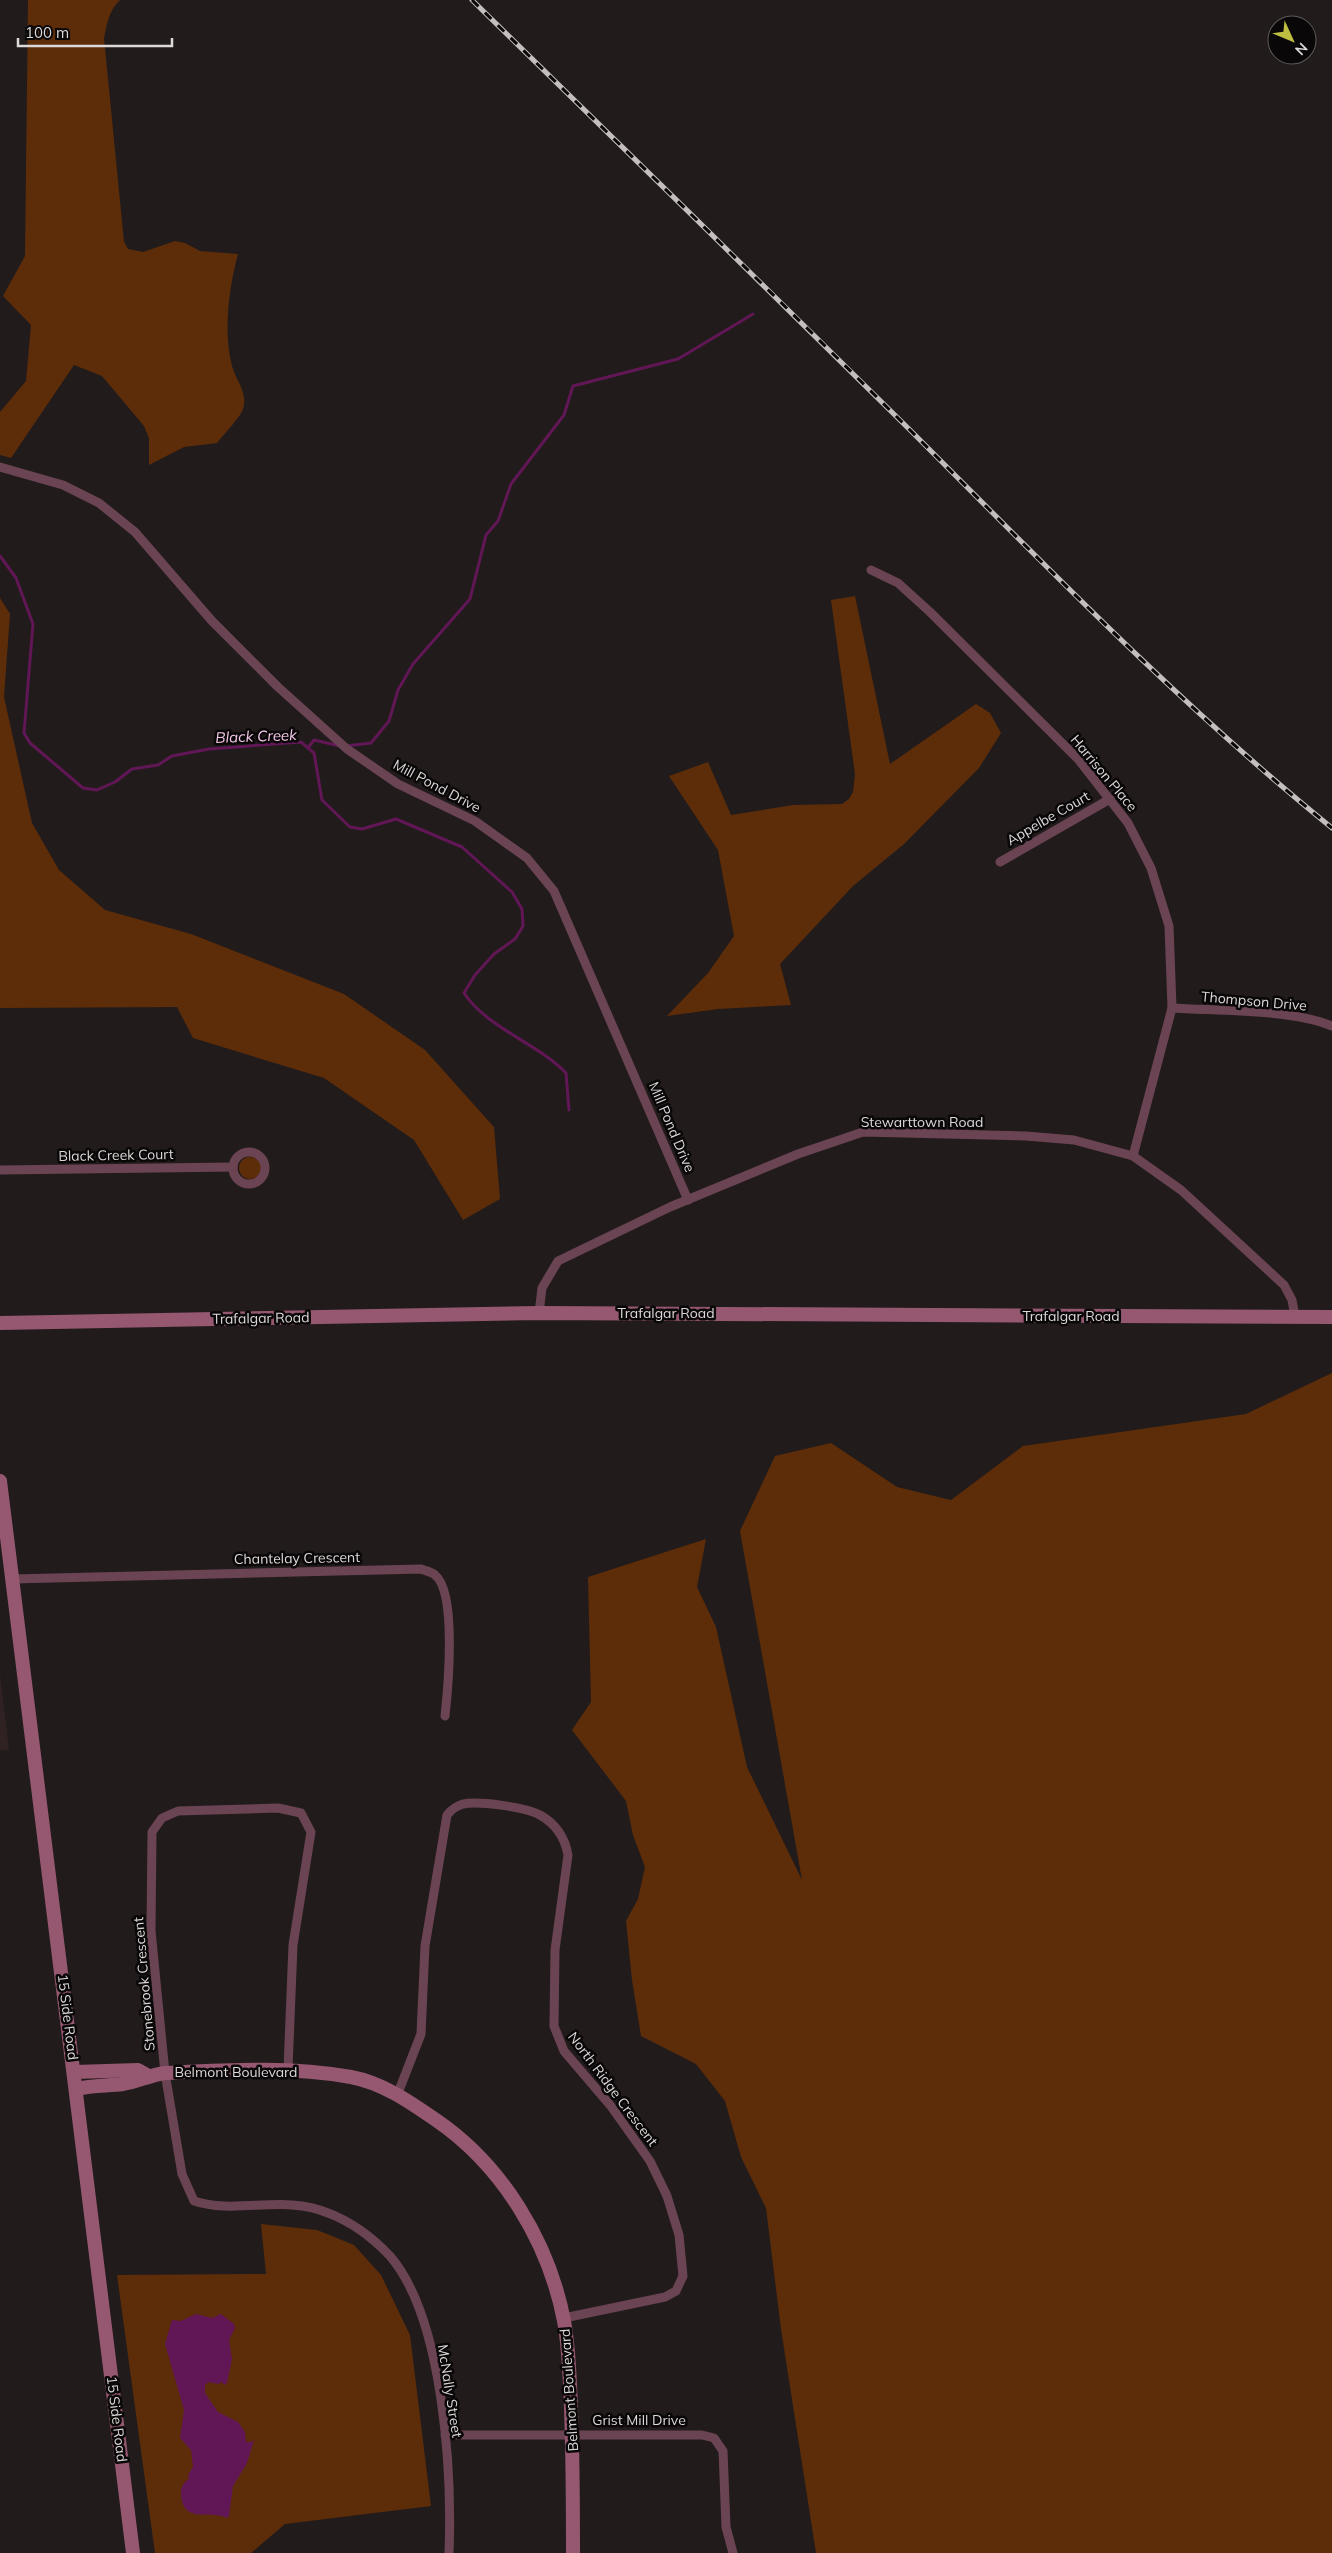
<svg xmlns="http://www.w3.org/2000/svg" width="1332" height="2553" viewBox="0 0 1332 2553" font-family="Mulish,sans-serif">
  <rect width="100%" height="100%" fill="#221b1b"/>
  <!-- built -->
  <polygon fill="#302223" points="0,1674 9,1750 0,1750"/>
  <!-- green -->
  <g fill="#5d2d09">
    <path d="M28,0H120C109,10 107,24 104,38L124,242L128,249L143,252L175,241L185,243L200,251L238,254C229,287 223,332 232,366C236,381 248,392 243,409C240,418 223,435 217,443L184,447L149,465V438L144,426L102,376L74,365L11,458L0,455V412L26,381L31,325L3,296L25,256Z"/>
    <polygon points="855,596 890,764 976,704 990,713 1001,733 979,768 904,844 853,886 780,964 791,1005 718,1009 667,1016 708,973 734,936 718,850 669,776 708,762 731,815 793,805 842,804 849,799 853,792 855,774 831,600"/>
    <polygon points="0,598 10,614 4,697 32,823 59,870 105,910 191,934 344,994 425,1050 494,1127 500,1199 463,1220 414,1140 324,1078 193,1038 177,1007 0,1008"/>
    <circle cx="250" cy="1168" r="11"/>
    <polygon points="1332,1373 1332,2553 816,2553 781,2329 766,2208 741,2157 725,2101 696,2064 641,2036 632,1980 626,1921 638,1899 645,1867 633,1835 626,1801 572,1730 591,1702 588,1577 706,1539 697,1587 716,1627 747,1767 802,1880 740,1531 775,1456 831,1443 897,1487 951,1500 1023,1446 1246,1414"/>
    <polygon points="261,2224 317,2230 354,2245 381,2275 410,2335 431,2506 285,2524 251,2553 155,2553 117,2275 266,2274"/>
  </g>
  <!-- water -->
  <path fill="#611755" d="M196,2314L212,2318L221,2314L234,2324L235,2328L229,2340L232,2359L227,2383L224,2385L222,2382L218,2384L209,2382L205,2385V2393L218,2412L238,2422L245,2432L246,2442H251L254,2440L247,2463L233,2486L229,2516L227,2518C211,2509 181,2526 181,2492C181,2487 184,2482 189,2479L188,2475L193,2467L191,2450L180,2438L184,2410L165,2344L172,2320L181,2321Z"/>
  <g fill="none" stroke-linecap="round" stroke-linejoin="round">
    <!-- stream -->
    <g stroke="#611755" stroke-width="3">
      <path d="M0,556L16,578L33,624L24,733L30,743L83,788L97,790L115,782L132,769L158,765L172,756L209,749L301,742L314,753L322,800L350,827L362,829L396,819L462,847L512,892L522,909L523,926L515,939L494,954L475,975L464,993C487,1028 537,1043 566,1073L569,1110"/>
      <polyline points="346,746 371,743 389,721 398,690 413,664 470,599 486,535 498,521 511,484 564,415 573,386 678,359 753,314"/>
      <polyline points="308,748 314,740 340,746"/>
    </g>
    <!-- street -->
    <g stroke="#6b4453" stroke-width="9">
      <polyline points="0,467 63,485 99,503 135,532 212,621 278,687 347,749 398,784 475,821 527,858 554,891 688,1200"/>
      <polyline points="871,570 898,583 930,612 1078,759 1128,823 1151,868 1169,926 1172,1008 1133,1156"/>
      <polyline points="1000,862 1110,799"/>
      <path d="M1172,1008C1217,1011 1292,1009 1332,1026"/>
      <circle cx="249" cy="1168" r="16"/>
      <polyline points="0,1170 233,1167"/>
      <polyline points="539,1313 542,1288 558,1261 670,1207 798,1154 863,1132 1026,1136 1074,1140 1133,1156 1181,1190 1284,1285 1292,1300 1295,1317"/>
      <path d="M13,1579L421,1569C426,1571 432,1572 435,1575C457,1592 448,1689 445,1716"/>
      <path d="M288,2069L293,1945L311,1832L301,1813L278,1808L178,1811L162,1818L152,1832L151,1931L165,2073L182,2174L194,2201C236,2215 284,2194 328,2213C352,2222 373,2238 390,2256C444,2319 452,2473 449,2553"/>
      <path d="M398,2093L421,2034L425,1946L447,1815C451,1810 456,1806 463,1804C479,1801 526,1807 540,1815C556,1824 565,1838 568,1855L555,1950L554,2026L564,2051L610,2105L650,2161L667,2196L679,2235L683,2276L676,2291L665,2297L564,2318"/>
      <polyline points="445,2435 702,2435 714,2438 723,2451 726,2527 733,2553"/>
    </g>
    <!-- secondary -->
    <g stroke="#965871" stroke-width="14">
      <polyline points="0,1323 539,1313 1332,1317"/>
      <polyline points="0,1481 133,2553"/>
      <polyline points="75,2072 138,2070 147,2075"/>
      <path d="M77,2089C92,2085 107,2086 123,2084C137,2082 150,2075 165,2073C227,2070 289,2066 351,2077C383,2083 410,2102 436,2120C502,2165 549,2242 564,2321C568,2342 569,2364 570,2385C573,2441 573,2497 573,2553"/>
    </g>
    <!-- rail casing -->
    <g stroke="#c4bebe" stroke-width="5">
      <path id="rail" d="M472,0C618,143 764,285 909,429C1046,566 1181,706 1332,828"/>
    </g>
    <!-- rail -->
    <use href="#rail" stroke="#090707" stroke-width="3" stroke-dasharray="9" stroke-linecap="butt"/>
  </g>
  <g text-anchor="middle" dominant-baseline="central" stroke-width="5" stroke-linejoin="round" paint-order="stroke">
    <!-- street labels -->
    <g font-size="14" fill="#ded9d9" stroke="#090707">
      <text transform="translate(1104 773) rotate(50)">Harrison Place</text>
      <text transform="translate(437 786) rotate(28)">Mill Pond Drive</text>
      <text transform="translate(1048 818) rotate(-30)">Appelbe Court</text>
      <text transform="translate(1254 1001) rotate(5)">Thompson Drive</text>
      <text x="922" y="1122">Stewarttown Road</text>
      <text transform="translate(672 1127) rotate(67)">Mill Pond Drive</text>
      <text transform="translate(116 1155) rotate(-1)">Black Creek Court</text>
      <text x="666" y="1313">Trafalgar Road</text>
      <text x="1071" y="1316">Trafalgar Road</text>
      <text transform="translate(261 1318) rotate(-1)">Trafalgar Road</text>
      <text transform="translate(297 1558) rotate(-1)">Chantelay Crescent</text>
      <text transform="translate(144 1984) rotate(-95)">Stonebrook Crescent</text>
      <text transform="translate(68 2017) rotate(83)">15 Side Road</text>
      <text x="236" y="2072">Belmont Boulevard</text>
      <text transform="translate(613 2089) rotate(53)">North Ridge Crescent</text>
      <text transform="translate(569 2390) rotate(-94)">Belmont Boulevard</text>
      <text transform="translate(450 2391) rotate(81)">McNally Street</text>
      <text transform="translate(117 2419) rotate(83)">15 Side Road</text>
      <text x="639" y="2420">Grist Mill Drive</text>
    </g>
    <!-- water labels -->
    <g font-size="15" font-style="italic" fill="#f3c8e8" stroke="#090707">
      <text transform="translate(256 736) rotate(-2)">Black Creek</text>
    </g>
  </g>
  <!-- north arrow -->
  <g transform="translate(1292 40) rotate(134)"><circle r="24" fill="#090707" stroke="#5e5b5b"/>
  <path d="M0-4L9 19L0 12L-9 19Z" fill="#bebf42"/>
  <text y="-8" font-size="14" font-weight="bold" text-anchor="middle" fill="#ded9d9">N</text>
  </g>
  <!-- scale -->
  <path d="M18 38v8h154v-8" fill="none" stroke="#ded9d9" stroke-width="2.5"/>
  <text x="25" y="38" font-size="15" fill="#ded9d9" stroke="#090707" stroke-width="4" paint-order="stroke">100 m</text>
</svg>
